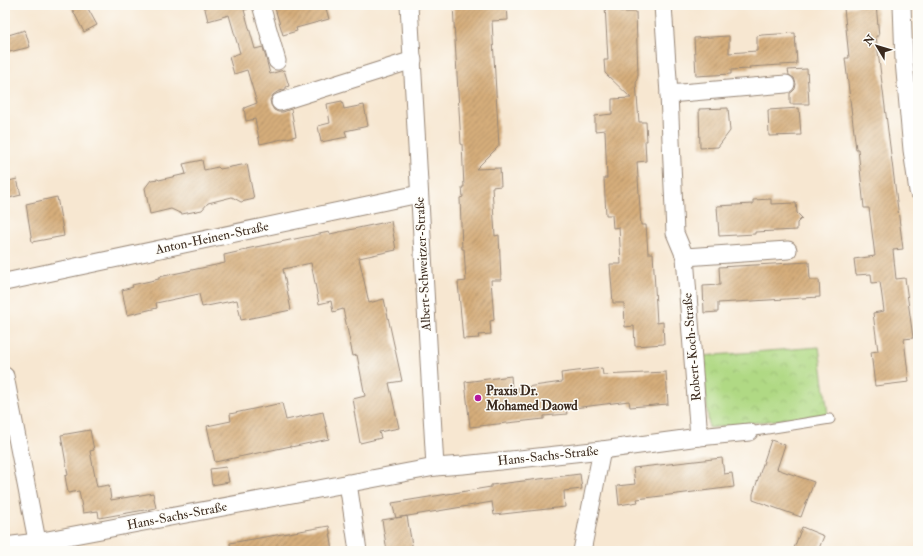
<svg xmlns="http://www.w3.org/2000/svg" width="923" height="556" viewBox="0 0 923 556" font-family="'IM FELL Double Pica',serif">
  <defs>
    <pattern id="park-crowns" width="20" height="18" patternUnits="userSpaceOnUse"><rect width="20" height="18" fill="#b0d984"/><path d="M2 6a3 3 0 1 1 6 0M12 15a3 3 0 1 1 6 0" fill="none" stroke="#98ba72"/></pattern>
    <pattern id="building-hatch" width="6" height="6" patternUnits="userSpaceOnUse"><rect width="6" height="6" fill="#d5ad7b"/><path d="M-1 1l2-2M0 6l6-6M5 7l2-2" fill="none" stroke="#ae8d64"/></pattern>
  </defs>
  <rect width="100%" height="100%" fill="#fdfcf7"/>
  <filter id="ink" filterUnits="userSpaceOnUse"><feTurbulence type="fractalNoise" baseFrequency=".025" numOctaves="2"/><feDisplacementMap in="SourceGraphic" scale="8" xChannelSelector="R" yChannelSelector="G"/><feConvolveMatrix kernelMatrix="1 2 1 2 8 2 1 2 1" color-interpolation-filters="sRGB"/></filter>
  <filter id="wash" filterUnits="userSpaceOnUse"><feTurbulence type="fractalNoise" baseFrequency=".012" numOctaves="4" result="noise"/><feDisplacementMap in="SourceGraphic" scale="16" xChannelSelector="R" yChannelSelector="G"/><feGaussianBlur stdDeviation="0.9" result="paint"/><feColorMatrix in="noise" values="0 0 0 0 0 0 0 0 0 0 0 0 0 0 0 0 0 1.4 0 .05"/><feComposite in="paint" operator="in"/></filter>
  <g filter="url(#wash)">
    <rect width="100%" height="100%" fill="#f7e7d1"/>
    <!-- park -->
    <polygon fill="url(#park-crowns)" stroke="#768251" points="819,347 828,414 709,428 702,356"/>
    <g id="blocks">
      <!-- building -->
      <g fill="url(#building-hatch)">
        <polygon points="70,5 86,5 97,25 84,32"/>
        <polygon points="204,5 248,5 248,9 244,10 255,49 263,47 270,74 284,70 289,86 286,87 286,89 277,92 273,95 270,100 271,105 274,110 278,112 283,112 291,109 296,136 260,144 255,119 246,121 244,108 257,103 247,70 234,74 229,57 240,53 229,15 208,21"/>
        <polygon points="274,5 325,5 329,19 296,28 297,31 283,35"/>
        <polygon points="453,5 507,5 508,20 492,21 499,146 476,169 500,168 501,186 492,187 495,236 499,235 501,280 491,280 494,320 490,321 491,334 478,335 479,338 463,339 458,282 466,281 464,249 462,249 460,198 463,197 462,187 464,187 462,144 461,144"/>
        <polygon points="605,5 621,5 621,12 636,12 638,75 636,83 639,122 646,122 647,141 645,141 646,161 637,162 641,225 646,225 648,253 653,253 657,323 663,322 664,344 635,346 634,326 625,327 624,303 613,303 610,264 621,264 619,227 613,228 612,215 606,215 604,178 607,178 605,130 595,131 595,116 612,114 612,99 631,98 605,73 604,60 608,60"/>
        <polygon points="858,5 876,5 879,36 876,36 903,249 893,250 896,279 905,278 913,338 904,339 909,382 875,386 871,352 878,351 873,313 884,311 880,282 872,283 871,274 856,275 854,259 875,256 869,208 864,208 858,149 856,149 845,58 849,58 844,8 858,6"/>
        <polygon points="25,30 30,47 5,53 5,36"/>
        <polygon points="795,33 797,64 749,67 750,69 731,70 731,74 696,76 694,38 729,36 729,53 757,51 757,36 762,35"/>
        <polygon points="807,69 809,104 790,104 790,93 792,92 795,89 796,84 794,78 789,75 788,70"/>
        <polygon points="342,101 344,109 364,105 368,126 345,131 347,137 321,142 318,126 330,123 327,104"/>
        <polygon points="728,108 730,131 718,147 700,148 699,109"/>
        <polygon points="799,108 801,135 769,136 768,110"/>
        <polygon points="202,160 204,170 218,167 220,169 247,164 254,199 241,202 232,197 208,203 202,210 182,214 171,209 150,214 145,188 151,180 158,179 159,180 186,174 183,164"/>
        <polygon points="17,179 21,195 5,199 5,182"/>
        <polygon points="57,197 64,236 32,242 26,204"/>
        <polygon points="771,199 771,204 796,203 797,213 802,218 797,223 797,230 755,232 755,234 719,236 717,206 753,204 753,200"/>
        <polygon points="391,221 396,250 359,258 369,303 384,299 402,381 389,383 399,428 379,432 381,438 360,443 354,411 355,410 353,399 365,396 357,355 353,356 343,309 333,312 331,301 319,304 311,263 283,269 291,310 241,320 237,300 202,307 199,294 156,303 157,308 127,315 122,290 133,287 132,285 159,279 159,277 225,263 224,255 246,250 246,249 329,232 330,234"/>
        <polygon points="809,262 810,280 819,280 820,297 718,303 718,312 704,313 703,286 720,285 719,267"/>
        <polygon points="602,368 603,375 666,372 668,404 630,407 629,401 566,409 567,414 544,416 544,419 470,427 465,382 511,376 512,389 562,382 561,373"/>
        <polygon points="282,403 286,420 323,412 329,439 291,447 291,446 215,462 207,426 231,421 230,414"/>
        <polygon points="90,430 94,450 90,451 97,487 109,485 111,500 153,493 156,508 99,518 98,511 83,513 79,491 68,493 65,476 68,475 61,435"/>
        <polygon points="771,440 785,445 777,469 814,482 801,517 753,500 753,494"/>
        <polygon points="722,458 724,474 732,473 734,487 637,499 638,502 619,505 617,486 635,484 633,468"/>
        <polygon points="226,467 229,482 212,485 210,469"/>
        <polygon points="580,474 582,489 564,491 565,507 494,515 492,502 396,518 392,503 491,487 491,485"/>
        <polygon points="407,516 413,551 387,551 382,520"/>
        <polygon points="329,526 333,551 231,551 230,543"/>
        <polygon points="802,527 824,536 818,551 793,551"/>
      </g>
    </g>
  </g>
  <g filter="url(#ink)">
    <use href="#blocks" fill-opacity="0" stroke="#998878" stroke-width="1"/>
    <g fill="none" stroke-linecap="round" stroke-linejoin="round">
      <!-- lane casing -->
      <g stroke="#998878" stroke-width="11">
        <polyline id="lane" points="749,432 830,419"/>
      </g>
      <!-- street casing -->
      <g stroke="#998878" stroke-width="19">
        <g id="street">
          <polyline points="261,5 277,61"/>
          <polyline points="409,5 435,467"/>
          <polyline points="663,5 669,94 675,233 685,257 699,437"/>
          <polyline points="902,5 904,61 912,150 918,191"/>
          <polyline points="669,94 786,84"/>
          <polyline points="280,102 413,60"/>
          <polyline points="685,257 788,250"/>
          <polyline points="5,282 419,194"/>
          <polyline points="5,376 39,551"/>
          <polyline points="348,483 358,551"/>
          <polyline points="5,546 37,542 435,467 463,465 602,450 699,437 749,432"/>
          <polyline points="582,551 602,450"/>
        </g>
      </g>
      <!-- lane -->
      <use href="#lane" stroke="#fff" stroke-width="9"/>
      <!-- street -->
      <use href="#street" stroke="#fff" stroke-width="17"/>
    </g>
  </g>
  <!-- markers -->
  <circle fill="#b5179e" stroke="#fdfcf7" stroke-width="1.5" cx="478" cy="398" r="4"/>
  <g text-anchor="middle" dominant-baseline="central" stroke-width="3" stroke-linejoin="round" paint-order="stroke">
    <!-- street labels -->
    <g font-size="13" fill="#3b2a1e" stroke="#fdfcf7">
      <text transform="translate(212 238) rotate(-12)">Anton-Heinen-Straße</text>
      <text transform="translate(423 264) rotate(-93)">Albert-Schweitzer-Straße</text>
      <text transform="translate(692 347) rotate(-95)">Robert-Koch-Straße</text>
      <text transform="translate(548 456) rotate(-6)">Hans-Sachs-Straße</text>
      <text transform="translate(177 516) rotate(-11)">Hans-Sachs-Straße</text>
    </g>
    <!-- poi labels -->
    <g font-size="13" font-weight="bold" fill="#3b2a1e" stroke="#fdfcf7" text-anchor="start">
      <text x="486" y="391">Praxis Dr.<tspan x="486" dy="15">Mohamed Daowd</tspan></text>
    </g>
  </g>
  <!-- margin -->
  <rect width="923" height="556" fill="none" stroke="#fdfcf7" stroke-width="20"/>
  <!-- north arrow -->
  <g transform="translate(877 46) rotate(308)" stroke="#fdfcf7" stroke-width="3" paint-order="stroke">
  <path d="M0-3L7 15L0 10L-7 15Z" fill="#3b2a1e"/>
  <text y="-6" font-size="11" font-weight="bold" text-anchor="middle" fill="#3b2a1e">N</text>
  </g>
</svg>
